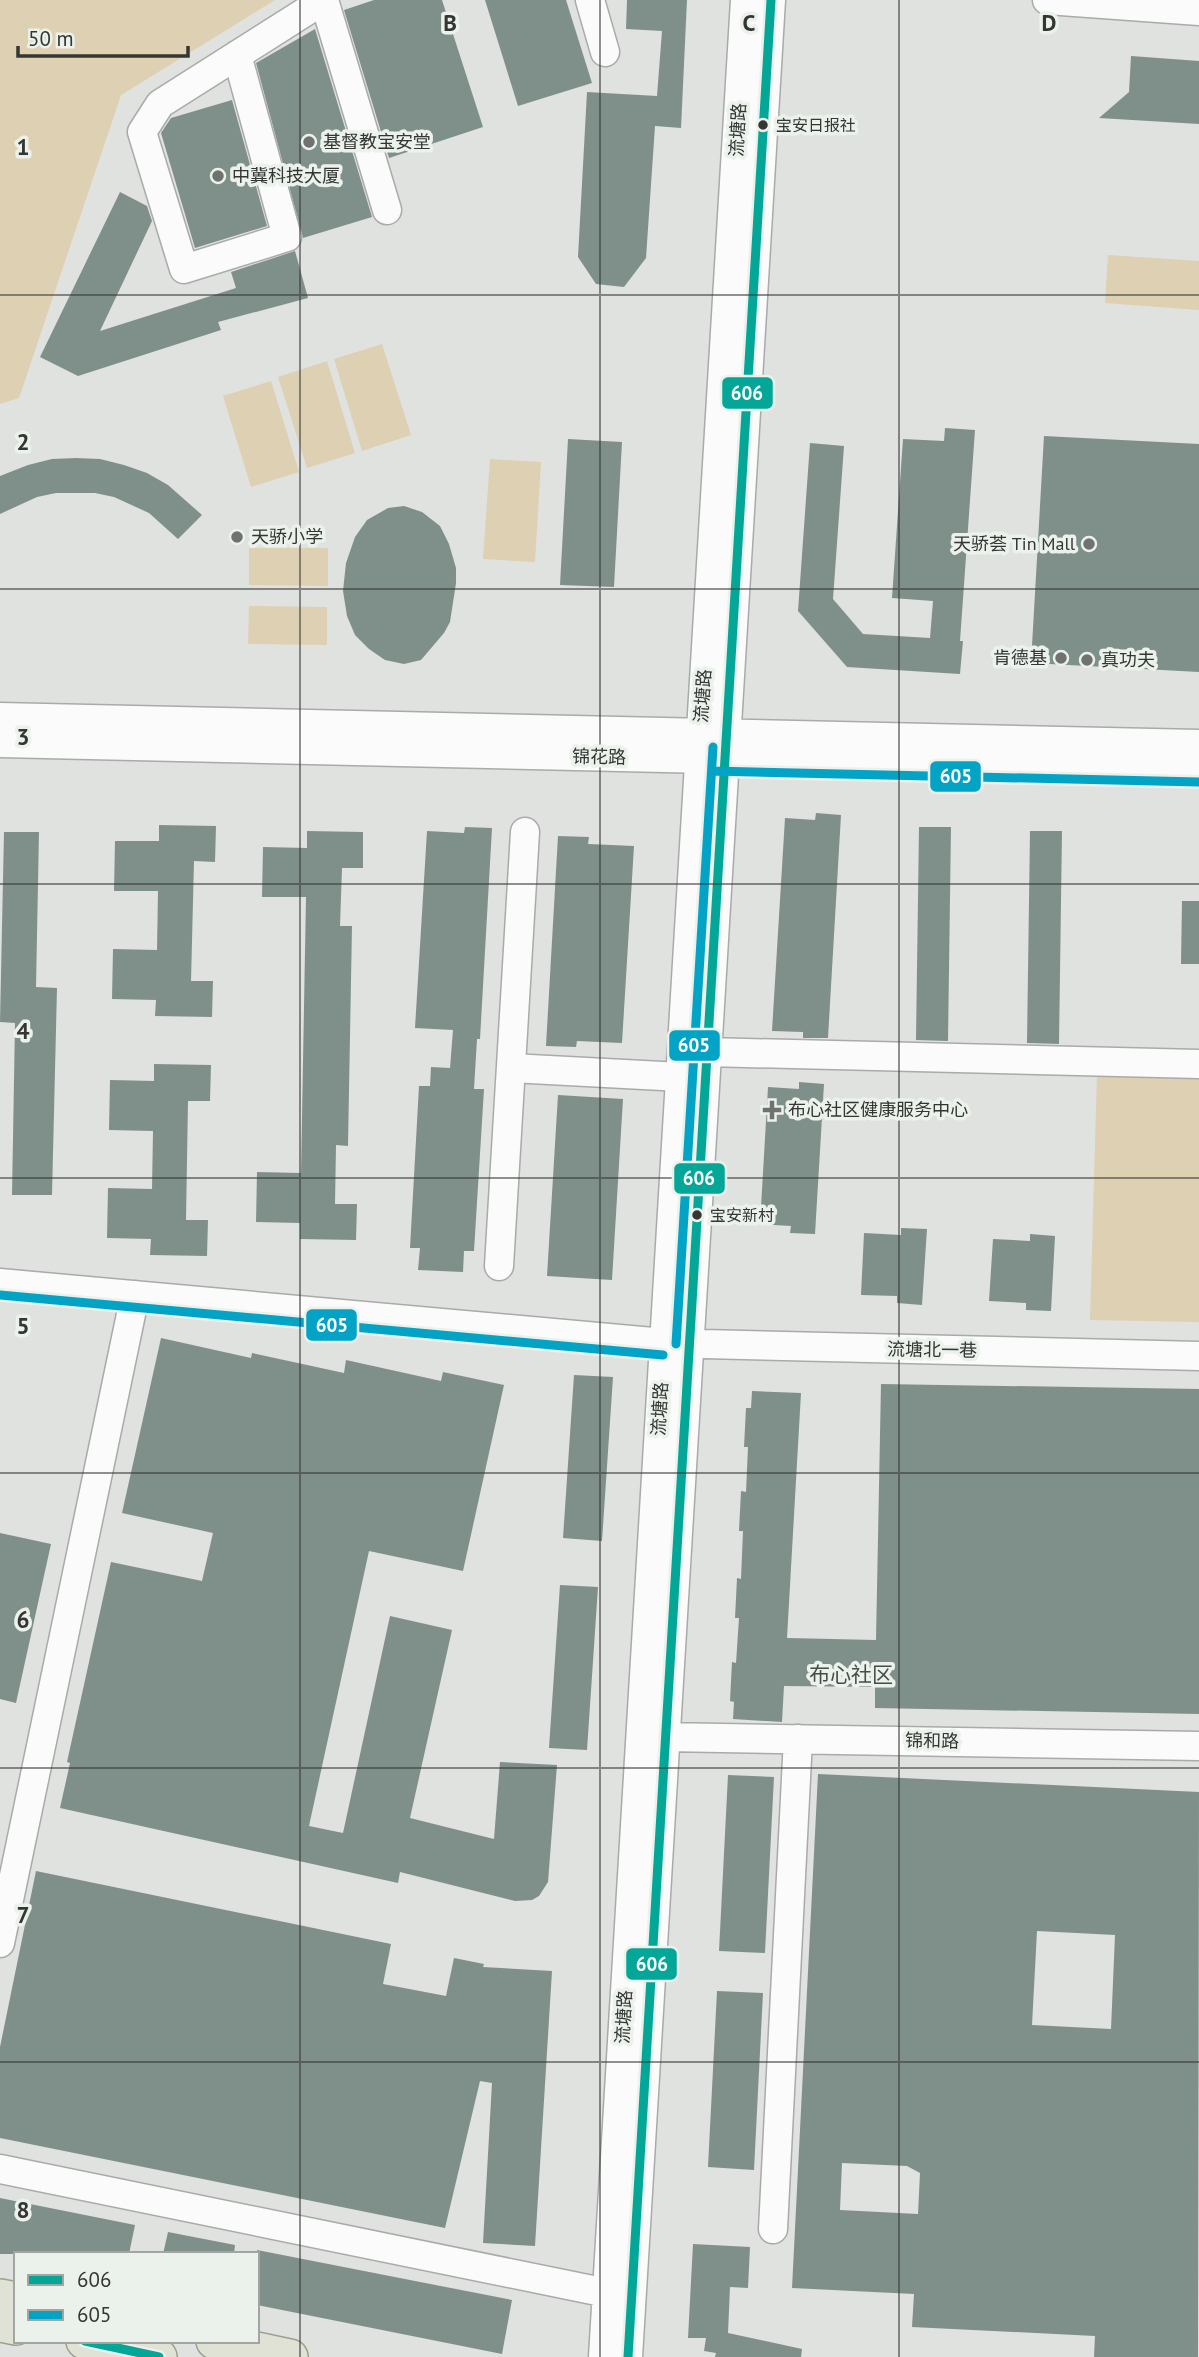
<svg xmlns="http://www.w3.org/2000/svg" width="1199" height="2357" font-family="'PT Sans','Noto Sans SC',sans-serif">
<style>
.green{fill:#ded0b2}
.building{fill:#7f908b;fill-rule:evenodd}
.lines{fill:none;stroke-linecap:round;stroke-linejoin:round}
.minor-casing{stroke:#a9aaa9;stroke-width:31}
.major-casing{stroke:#9da08b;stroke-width:38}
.minor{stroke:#fafbfa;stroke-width:28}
.major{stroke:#e1e2d6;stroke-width:35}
.bus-1-casing{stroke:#ebf1eb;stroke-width:14}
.bus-2-casing{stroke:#ebf1eb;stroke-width:14}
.bus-1{stroke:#04a797;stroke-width:9}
.bus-2{stroke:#03a3c6;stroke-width:9}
.grid{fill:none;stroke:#343634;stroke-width:2;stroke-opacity:0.55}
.bus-dot{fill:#343634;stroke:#ebf1eb;stroke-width:2.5}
.poi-dot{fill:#707270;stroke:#ebf1eb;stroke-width:2.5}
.labels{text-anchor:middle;stroke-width:7;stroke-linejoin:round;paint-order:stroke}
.bus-label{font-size:16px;fill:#343634;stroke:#ebf1eb;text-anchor:start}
.street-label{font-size:18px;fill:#343634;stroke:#ebf1eb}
.poi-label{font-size:18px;fill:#343634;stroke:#ebf1eb;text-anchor:start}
.quarter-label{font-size:21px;fill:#474c48;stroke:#ebf1eb}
.grid-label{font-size:23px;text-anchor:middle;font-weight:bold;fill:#343634;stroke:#ebf1eb;stroke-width:7;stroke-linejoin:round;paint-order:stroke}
.line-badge{stroke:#ebf1eb;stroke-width:2.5}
.badge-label{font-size:19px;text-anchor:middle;font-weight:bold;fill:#fff}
</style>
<rect width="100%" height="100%" fill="#dfe2df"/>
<!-- green -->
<path class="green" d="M0 0H275L121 95 19 398 0 404Z
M1108 255 1199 261V310L1105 303Z
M382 344 411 435 362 451 334 359Z
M327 361 355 453 307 468 278 377Z
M271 381 299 472 251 487 223 396Z
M490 459 541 462 535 562 483 559Z
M249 548H328V586L249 585Z
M249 606 327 607V645L248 644Z
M1097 1073 1199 1076V1322L1090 1320Z"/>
<!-- building -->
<path class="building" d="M374 0H442L483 127 389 158 344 10Z
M485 0H566L592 83 518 106Z
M627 0H687L681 128 655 126 646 258 624 287 596 284 578 257 587 92 657 96 662 31 626 29Z
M315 29 372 217 303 238 256 63Z
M1131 56 1199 61V124L1099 118 1129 92Z
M232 100 267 226 195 248 161 133 171 118Z
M120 192 147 206 152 221 100 331 236 288 231 272 295 251 308 298 218 322 221 330 78 376 40 357Z
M945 428 975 430 960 641H963L960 674 847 667 798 611 810 443 844 446 833 599 863 634 930 638 933 601 892 598 903 439 944 441Z
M1044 436 1199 444V672L1031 663Z
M568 439 622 442 614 587 560 585Z
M76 458 100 459 124 465 147 473 168 485 202 515 178 539 149 513 114 497 95 493H56L37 497 0 514V476L28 465 52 459Z
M404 506 422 512 440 526 449 544 456 568V583L450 622 444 633 421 660 404 664 385 660 369 649 355 635 347 616 343 591 346 563 355 537 367 520 388 508Z
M816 813 841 815 828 1038H803V1032L772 1031 785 818 815 820Z
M159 825 216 826 215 862 194 861 191 981H213L212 1017 155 1016 156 1000 112 999 113 949 157 950 158 891H114L115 841H159Z
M465 827 492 828 480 1039H477L474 1089H484L474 1251H464L463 1272 418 1270 420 1248H410L419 1086H430L431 1067 450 1068 453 1030 415 1028 427 831 464 833Z
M919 827H951L948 1041 916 1040Z
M307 831 363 832V868H342L340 926H352L348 1146 336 1145 335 1204H357L356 1240 300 1239V1223L256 1222 257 1172 301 1173 306 897H262L263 847 307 848Z
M1030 831H1062L1059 1044 1027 1043Z
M4 832H39L36 987 57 988 52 1195H12L15 1023 0 1022Z
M558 836 589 837 588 844 634 846 622 1043 577 1041 576 1047 546 1046Z
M1182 901H1199V964H1181Z
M154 1064 211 1065 210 1101H188L186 1220H208L207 1256 150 1255 151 1239 107 1238 108 1188 152 1189 153 1131 109 1130 110 1080 154 1081Z
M799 1082 824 1084 815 1234 790 1233 791 1226 760 1224 768 1087 799 1089Z
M558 1095 623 1099 612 1280 547 1276Z
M901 1228 927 1229 922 1305 897 1303V1296L861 1295 864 1233 901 1235Z
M1030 1234 1055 1236 1051 1311 1026 1310V1303L989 1301 993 1239 1030 1241Z
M161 1338 251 1358 252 1353 344 1373 346 1360 441 1381 443 1372 504 1385 463 1571 369 1551 309 1826 343 1833 390 1616 452 1630 410 1818 494 1839 500 1762 557 1765 548 1882 539 1896 532 1900 515 1901 400 1872 398 1883 60 1808 70 1763 67 1762 111 1562 202 1581 213 1533 122 1513Z
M574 1375 613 1377 602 1541 563 1538Z
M881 1384 1199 1389V1714L875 1708V1687L784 1686 782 1722 733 1719 734 1702 730 1701 732 1662 736 1663 739 1618H735L737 1578 741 1579 743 1531H739L741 1491 746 1492 748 1447H744L746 1408H751L752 1391 801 1393 787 1638 876 1640Z
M0 1533 51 1544 16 1703 0 1699Z
M560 1585 598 1587 587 1750 549 1748Z
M818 1774 1199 1792 1198 2357H1094L1095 2336 912 2327 914 2294 792 2288ZM1037 1931 1115 1935 1111 2029 1032 2025ZM842 2163 907 2166 920 2173 918 2214 840 2210Z
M728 1775 774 1777 765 1953 719 1951Z
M36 1871 391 1944 383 1984 446 1996 454 1958 484 1964 483 1967 552 1971 535 2246 483 2243 492 2083 480 2081 445 2228 0 2138V2047Z
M717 1991 763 1993 754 2170 708 2167Z
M0 2198 135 2225 129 2254H0Z
M168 2232 235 2245 234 2254H163Z
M693 2244 750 2247 748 2288 730 2287 728 2333 802 2349 801 2357H715L716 2353 704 2351 706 2338H688Z
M257 2250 512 2300 502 2354 257 2305Z"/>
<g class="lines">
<defs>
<path id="minor" d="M324 0 387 210
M590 0 605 52
M1047 0 1199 11
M237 55 287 237 184 269 142 132 160 104 324 0
M0 717 1199 744
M0 743 1199 770
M707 1052 1199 1064
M511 1068 681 1077
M499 1266 525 832
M0 1283 664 1343 1199 1356
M665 1737 1199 1746
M0 1943 135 1295
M0 2169 607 2293
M773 2229 798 1739
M603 2357 745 0
M628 2357 771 0"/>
<path id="major" d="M0 2297 16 2300
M0 2324 16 2327
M84 2341 159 2357
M214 2341 290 2357"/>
</defs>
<!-- minor casing -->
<use href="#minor" class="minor-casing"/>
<!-- major casing -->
<use href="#major" class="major-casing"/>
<!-- minor -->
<use href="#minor" class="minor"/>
<!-- major -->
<use href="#major" class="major"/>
<defs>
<path id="bus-1" d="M85 2341 159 2357
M628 2357 771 0"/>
<path id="bus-2" d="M712 771 1199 782
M0 1295 663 1355
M676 1344 713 747"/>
</defs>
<!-- bus-1 casing -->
<use href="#bus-1" class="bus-1-casing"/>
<!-- bus-2 casing -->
<use href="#bus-2" class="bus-2-casing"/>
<!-- bus-1 -->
<use href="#bus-1" class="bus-1"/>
<!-- bus-2 -->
<use href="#bus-2" class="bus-2"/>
</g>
<!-- grid -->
<path class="grid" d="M300 0V2357M600 0V2357M899 0V2357M0 295H1199M0 589H1199M0 884H1199M0 1178H1199M0 1473H1199M0 1768H1199M0 2062H1199"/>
<!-- markers -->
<g class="bus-dot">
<circle cx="763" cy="125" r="6"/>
<circle cx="697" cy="1215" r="6"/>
</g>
<g class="poi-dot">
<circle cx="309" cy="142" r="7"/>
<circle cx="218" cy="176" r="7"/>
<circle cx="237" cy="537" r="7"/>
<circle cx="1089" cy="544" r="7"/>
<circle cx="1061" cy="658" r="7"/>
<circle cx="1087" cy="660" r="7"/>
<path d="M768.5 1099.5h7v7h7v7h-7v7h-7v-7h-7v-7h7z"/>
</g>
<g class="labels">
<!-- bus labels -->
<g class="bus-label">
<text x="776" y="131">宝安日报社</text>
<text x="710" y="1221">宝安新村</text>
</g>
<!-- street labels -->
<g class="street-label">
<text transform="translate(738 130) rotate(-87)" y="6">流塘路</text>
<text transform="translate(703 696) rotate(-86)" y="6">流塘路</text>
<text transform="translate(599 757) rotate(1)" y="6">锦花路</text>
<text transform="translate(932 1350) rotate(1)" y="6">流塘北一巷</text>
<text transform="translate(660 1409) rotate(-87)" y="6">流塘路</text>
<text transform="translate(932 1741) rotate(1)" y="6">锦和路</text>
<text transform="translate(624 2017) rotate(-87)" y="6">流塘路</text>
</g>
<!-- poi labels -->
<g class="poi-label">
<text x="323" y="148">基督教宝安堂</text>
<text x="232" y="182">中冀科技大厦</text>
<text x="251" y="543">天骄小学</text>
<text x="1075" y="550" text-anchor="end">天骄荟 Tin Mall</text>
<text x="1047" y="664" text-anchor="end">肯德基</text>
<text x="1101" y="666">真功夫</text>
<text x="788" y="1116">布心社区健康服务中心</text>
</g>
<!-- quarter labels -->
<g class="quarter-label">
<text x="851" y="1682">布心社区</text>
</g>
</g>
<g class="grid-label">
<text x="450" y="31">B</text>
<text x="749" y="31">C</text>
<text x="1049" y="31">D</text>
<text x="23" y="155">1</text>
<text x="23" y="450">2</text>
<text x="23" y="745">3</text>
<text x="23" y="1039">4</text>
<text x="23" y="1334">5</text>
<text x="23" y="1628">6</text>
<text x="23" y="1923">7</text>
<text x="23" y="2218">8</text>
</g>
<g class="line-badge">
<rect x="721" y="376" width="53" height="34" rx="7" fill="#04a797"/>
<rect x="929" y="760" width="53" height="33" rx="7" fill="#03a3c6"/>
<rect x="668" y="1029" width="53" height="33" rx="7" fill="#03a3c6"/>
<rect x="673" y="1162" width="53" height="33" rx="7" fill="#04a797"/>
<rect x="305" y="1308" width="53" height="34" rx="7" fill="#03a3c6"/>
<rect x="625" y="1947" width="53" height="34" rx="7" fill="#04a797"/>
</g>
<g class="badge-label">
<text x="747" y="400">606</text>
<text x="956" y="783">605</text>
<text x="694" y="1052">605</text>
<text x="699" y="1185">606</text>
<text x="332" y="1332">605</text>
<text x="652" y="1971">606</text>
</g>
<!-- legend -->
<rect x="14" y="2252" width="245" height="91" fill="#ebf1eb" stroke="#a2a6a2" stroke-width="2"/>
<rect x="28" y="2275" width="35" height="10" fill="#04a797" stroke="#a2a6a2" stroke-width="2"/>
<text x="77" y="2287" font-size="21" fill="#343634">606</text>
<rect x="28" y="2310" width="35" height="10" fill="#03a3c6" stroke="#a2a6a2" stroke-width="2"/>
<text x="77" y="2322" font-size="21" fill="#343634">605</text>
<!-- scale -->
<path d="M18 46v10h170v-10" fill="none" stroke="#343634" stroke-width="3.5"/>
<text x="28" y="46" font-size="21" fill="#343634" stroke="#ebf1eb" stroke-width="5" paint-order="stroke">50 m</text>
</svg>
